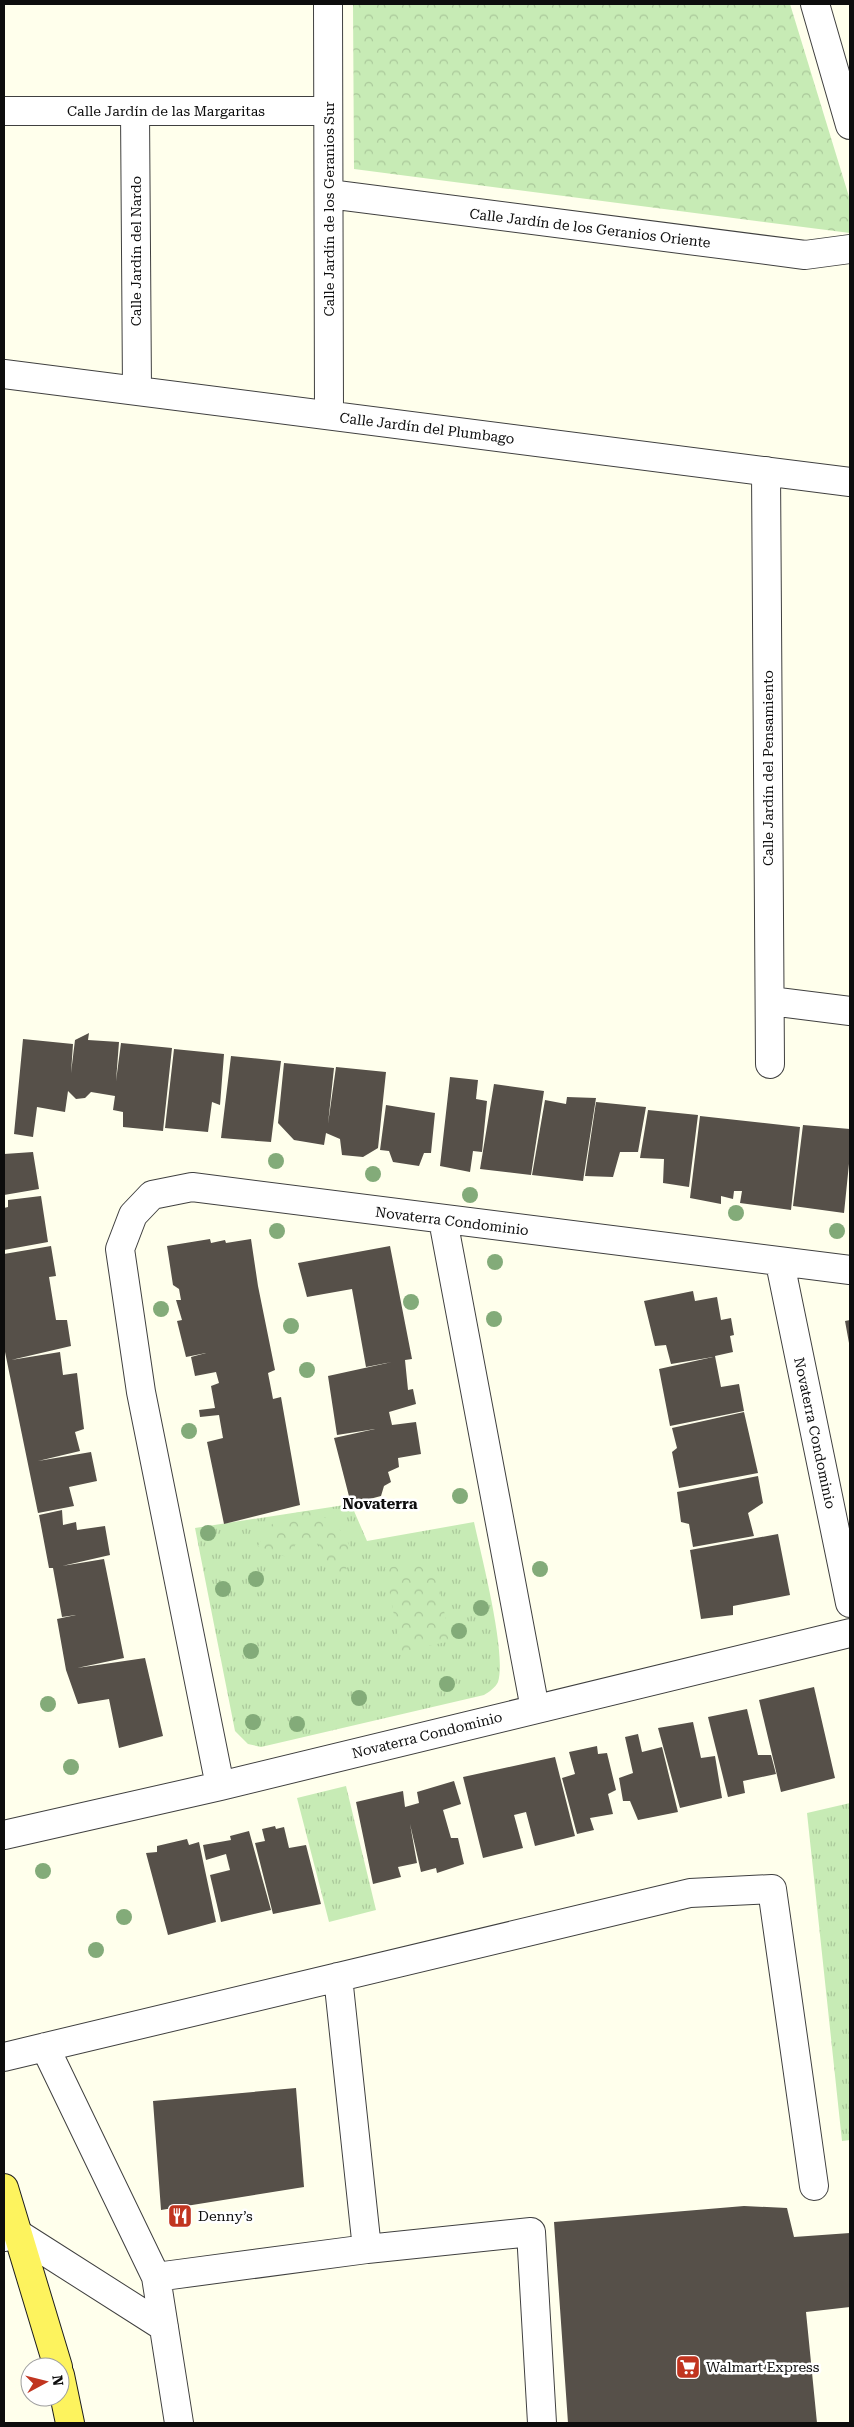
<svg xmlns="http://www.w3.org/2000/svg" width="854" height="2427" font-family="'Roboto Serif',serif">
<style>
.grass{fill:url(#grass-tufts)}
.park{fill:url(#park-crowns)}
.building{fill:#565049}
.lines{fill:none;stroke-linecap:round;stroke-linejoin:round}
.minor-casing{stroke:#404040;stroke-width:30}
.major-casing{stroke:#1e1e1e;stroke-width:30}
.minor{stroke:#fff;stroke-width:28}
.major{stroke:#fdf35e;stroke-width:28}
.tree{fill:#83ab79}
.labels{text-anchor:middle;stroke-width:5;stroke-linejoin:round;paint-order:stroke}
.street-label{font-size:14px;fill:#0d0d0d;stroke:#fff}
.poi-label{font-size:14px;fill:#0d0d0d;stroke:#fff;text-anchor:start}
.neighbourhood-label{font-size:15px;font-weight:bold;fill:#0d0d0d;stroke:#fff}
</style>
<defs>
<pattern id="grass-tufts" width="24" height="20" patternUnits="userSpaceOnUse" patternTransform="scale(1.25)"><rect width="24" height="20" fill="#c7ebb5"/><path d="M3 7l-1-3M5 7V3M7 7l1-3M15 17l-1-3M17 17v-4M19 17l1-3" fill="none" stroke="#aac89a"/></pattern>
<pattern id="park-crowns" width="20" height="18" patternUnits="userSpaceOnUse" patternTransform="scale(1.25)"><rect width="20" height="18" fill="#c7ebb5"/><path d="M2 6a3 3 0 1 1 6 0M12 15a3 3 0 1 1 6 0" fill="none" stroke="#aac89a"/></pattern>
</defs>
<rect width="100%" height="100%" fill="#ffffec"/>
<!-- grass -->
<path class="grass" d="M351 1504 367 1541 474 1522C481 1555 507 1654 498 1682 496 1687 489 1692 484 1695L261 1747 248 1744 235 1731 195 1528Z
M346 1786 376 1910 329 1922 297 1798Z
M850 1803V2140L842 2141 807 1813Z"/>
<!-- park -->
<path class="park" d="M353 4H790L850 200V233L354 169Z
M311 1511C336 1522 341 1527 352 1551L344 1576 319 1564 320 1546 311 1538C297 1541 293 1545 286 1557L258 1546C272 1518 280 1514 311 1511Z
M434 1560 450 1641 401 1652 385 1568Z"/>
<!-- building -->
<path class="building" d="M89 1033 88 1040 119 1042 116 1081 121 1043 172 1048 163 1131 123 1127V1112L113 1110 115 1096 91 1092 85 1098 76 1099 68 1091 65 1112 37 1107 33 1137 14 1134 23 1039 73 1044 71 1073 75 1040Z
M174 1049 224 1054 220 1105 212 1102 208 1132 165 1128Z
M231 1056 281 1061 271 1142 221 1138Z
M284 1063 334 1068 328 1124 336 1067 386 1072 378 1148 363 1157 342 1155 340 1139 326 1133 324 1145 294 1140 278 1123Z
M450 1077 478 1080 476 1099 487 1101 482 1152 473 1151 470 1172 440 1166Z
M494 1084 544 1091 531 1175 480 1169Z
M567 1097 596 1098 583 1181 532 1175 545 1100 566 1104Z
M596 1102 646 1107 638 1152H620L613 1177 585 1176Z
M386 1105 435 1113 431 1153H424L419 1166 393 1162 389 1151 380 1150Z
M648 1110 698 1115 689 1187 663 1183 664 1159 640 1158Z
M700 1116 800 1127 791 1210 740 1203 742 1191H734L733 1199 721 1196V1204L690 1198Z
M803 1125 850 1129V1154L844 1213 793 1206Z
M33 1152 39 1189 4 1195V1154Z
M41 1196 48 1242 4 1250V1208L8 1207V1200Z
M210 1239 211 1243 225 1240 226 1243 251 1239 258 1286 275 1370 268 1373 273 1399 281 1397 300 1505 224 1524 207 1442 223 1438 219 1415 200 1417 199 1410 215 1408 211 1386 219 1383 216 1372 195 1376 191 1357 206 1353 186 1357 177 1321 182 1320 176 1300H181L179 1289 173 1285 167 1246Z
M51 1246 56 1276 49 1277 56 1320H67L71 1346 11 1360 60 1352 63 1375 77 1373 84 1429 75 1432 80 1451 38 1461 91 1452 97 1481 69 1487 74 1506 38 1513 4 1347V1254Z
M390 1246 412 1359 405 1360 408 1390 413 1389 416 1404 389 1412 392 1425 416 1422 421 1454 398 1458 399 1467 388 1472 391 1482 384 1486 381 1496 351 1504 334 1438 375 1429 337 1435 328 1376 392 1362 366 1367 352 1289 307 1297 298 1263Z
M693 1291 695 1301 717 1297 721 1320 731 1318 734 1335 730 1336 733 1352 715 1356 721 1387 739 1384 744 1411 670 1426 659 1369 713 1357 671 1364 666 1345 655 1346 644 1301Z
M850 1320V1343H849L845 1321Z
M744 1412 758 1473 679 1488 672 1452 677 1448 672 1428Z
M758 1476 763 1503 748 1513 754 1536 693 1547 689 1524 681 1522 677 1492Z
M62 1510 63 1525 76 1522 77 1530 105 1526 110 1555 62 1566 104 1559 124 1658 77 1668 145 1658 163 1736 119 1748 109 1699 78 1704 66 1670 57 1619 76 1615 62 1617 53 1568H49L39 1515Z
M778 1534 790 1595 733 1606V1615L701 1619 690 1550Z
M814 1687 835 1778 781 1792 759 1700Z
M747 1709 758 1755H771L776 1774 743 1781 745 1793 728 1797 708 1717Z
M693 1722 701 1758 715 1756 722 1798 680 1808 658 1728Z
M638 1734 642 1752 662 1747 678 1812 638 1820 630 1801H623L619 1778 633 1773 625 1737Z
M597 1746 598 1754 607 1753 616 1790 608 1794 613 1814 590 1818 594 1830 577 1834 562 1778 575 1774 569 1752Z
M555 1757 575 1836 535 1846 526 1812 514 1815 523 1848 483 1858 463 1777Z
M454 1781 461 1804 443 1810 451 1838H458L464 1864 437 1873 436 1868 421 1872 410 1824 417 1863 398 1867 401 1877 373 1884 356 1802 403 1791 405 1807 419 1803 417 1792Z
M275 1826 276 1829 284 1827 289 1848 306 1845 321 1904 273 1914 255 1843 265 1841 262 1829Z
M249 1831 271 1910 221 1922 210 1875 230 1870 226 1854 206 1860 203 1845 231 1840 230 1836Z
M187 1839 189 1845 199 1842 216 1922 168 1935 146 1853 157 1852V1846Z
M296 2088 304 2187 161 2210 153 2101Z
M744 2206 787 2208 794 2237 850 2233V2307L806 2312 817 2423H568L554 2222Z"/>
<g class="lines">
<defs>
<path id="minor" d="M328 4 329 415
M815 4 850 125
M4 111H328
M135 111 137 390
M329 194 805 255 850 249
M4 374 850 482
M766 471 770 1064
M770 1001 850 1011
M443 1220 535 1709
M780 1263 850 1603
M220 1786 141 1392 120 1249 133 1215 152 1195 192 1187 850 1270
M4 1835 220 1786 850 1633
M338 1977 367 2249
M45 2047 156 2277 179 2423
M4 2057 690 1893 772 1889 814 2186
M4 2237 18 2234 164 2327
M156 2277 367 2249 531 2232 542 2423"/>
<path id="major" d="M4 2188 58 2367
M60 2375 70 2423"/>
</defs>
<!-- minor casing -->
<use href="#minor" class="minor-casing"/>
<!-- major casing -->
<use href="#major" class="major-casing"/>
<!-- minor -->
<use href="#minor" class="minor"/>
<!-- major -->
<use href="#major" class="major"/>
</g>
<!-- trees -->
<g class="tree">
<circle cx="276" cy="1161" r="8"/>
<circle cx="373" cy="1174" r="8"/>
<circle cx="470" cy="1195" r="8"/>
<circle cx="736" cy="1213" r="8"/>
<circle cx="277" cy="1231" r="8"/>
<circle cx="837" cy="1231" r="8"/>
<circle cx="495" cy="1262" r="8"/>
<circle cx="411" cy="1302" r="8"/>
<circle cx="161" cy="1309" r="8"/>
<circle cx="494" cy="1319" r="8"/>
<circle cx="291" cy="1326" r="8"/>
<circle cx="307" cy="1370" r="8"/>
<circle cx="189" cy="1431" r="8"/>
<circle cx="460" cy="1496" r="8"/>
<circle cx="208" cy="1533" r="8"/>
<circle cx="540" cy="1569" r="8"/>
<circle cx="256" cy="1579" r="8"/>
<circle cx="223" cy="1589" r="8"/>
<circle cx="481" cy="1608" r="8"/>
<circle cx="459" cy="1631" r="8"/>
<circle cx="251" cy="1651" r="8"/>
<circle cx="447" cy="1684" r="8"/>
<circle cx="359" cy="1698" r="8"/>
<circle cx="48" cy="1704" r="8"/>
<circle cx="253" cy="1722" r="8"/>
<circle cx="297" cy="1724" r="8"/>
<circle cx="71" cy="1767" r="8"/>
<circle cx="43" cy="1871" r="8"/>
<circle cx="124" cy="1917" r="8"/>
<circle cx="96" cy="1950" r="8"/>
</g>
<!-- icons -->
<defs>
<symbol id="restaurant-square" viewBox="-11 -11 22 22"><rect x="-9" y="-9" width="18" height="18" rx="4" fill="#c13520" stroke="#fff"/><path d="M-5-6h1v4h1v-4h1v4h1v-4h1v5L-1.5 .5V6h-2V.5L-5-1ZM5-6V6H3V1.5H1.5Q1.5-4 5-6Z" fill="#fff"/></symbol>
<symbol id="supermarket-square" viewBox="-11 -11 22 22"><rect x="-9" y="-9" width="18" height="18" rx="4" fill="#c13520" stroke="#fff"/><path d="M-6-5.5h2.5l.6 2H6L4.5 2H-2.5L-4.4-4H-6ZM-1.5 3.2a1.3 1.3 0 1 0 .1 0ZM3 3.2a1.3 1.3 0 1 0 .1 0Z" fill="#fff"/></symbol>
</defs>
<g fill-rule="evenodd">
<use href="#restaurant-square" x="166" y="2202" width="28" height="28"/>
<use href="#supermarket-square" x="674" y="2353" width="28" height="28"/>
</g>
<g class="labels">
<!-- street labels -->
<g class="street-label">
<text x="166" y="116">Calle Jardín de las Margaritas</text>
<text transform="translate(329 209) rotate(-90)" y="5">Calle Jardín de los Geranios Sur</text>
<text transform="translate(590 228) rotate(7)" y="5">Calle Jardín de los Geranios Oriente</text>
<text transform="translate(136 251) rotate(-90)" y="5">Calle Jardín del Nardo</text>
<text transform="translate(427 428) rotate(7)" y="5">Calle Jardín del Plumbago</text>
<text transform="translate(768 768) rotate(-90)" y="5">Calle Jardín del Pensamiento</text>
<text transform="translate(452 1221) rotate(7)" y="5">Novaterra Condominio</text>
<text transform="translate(815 1433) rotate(78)" y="5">Novaterra Condominio</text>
<text transform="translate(427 1735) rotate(-14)" y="5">Novaterra Condominio</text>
</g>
<!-- poi labels -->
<g class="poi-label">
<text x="198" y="2221">Denny’s</text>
<text x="706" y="2372">Walmart Express</text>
</g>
<!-- neighbourhood labels -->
<g class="neighbourhood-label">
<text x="380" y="1509">Novaterra</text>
</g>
</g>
<!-- border -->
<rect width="854" height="2427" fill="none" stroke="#0d0d0d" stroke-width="10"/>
<!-- north arrow -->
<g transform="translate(45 2382) rotate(83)"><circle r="24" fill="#ffffff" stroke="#9e9e9e"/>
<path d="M0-4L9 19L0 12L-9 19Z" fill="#c13520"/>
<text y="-8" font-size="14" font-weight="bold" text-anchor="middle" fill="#0d0d0d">N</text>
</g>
</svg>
